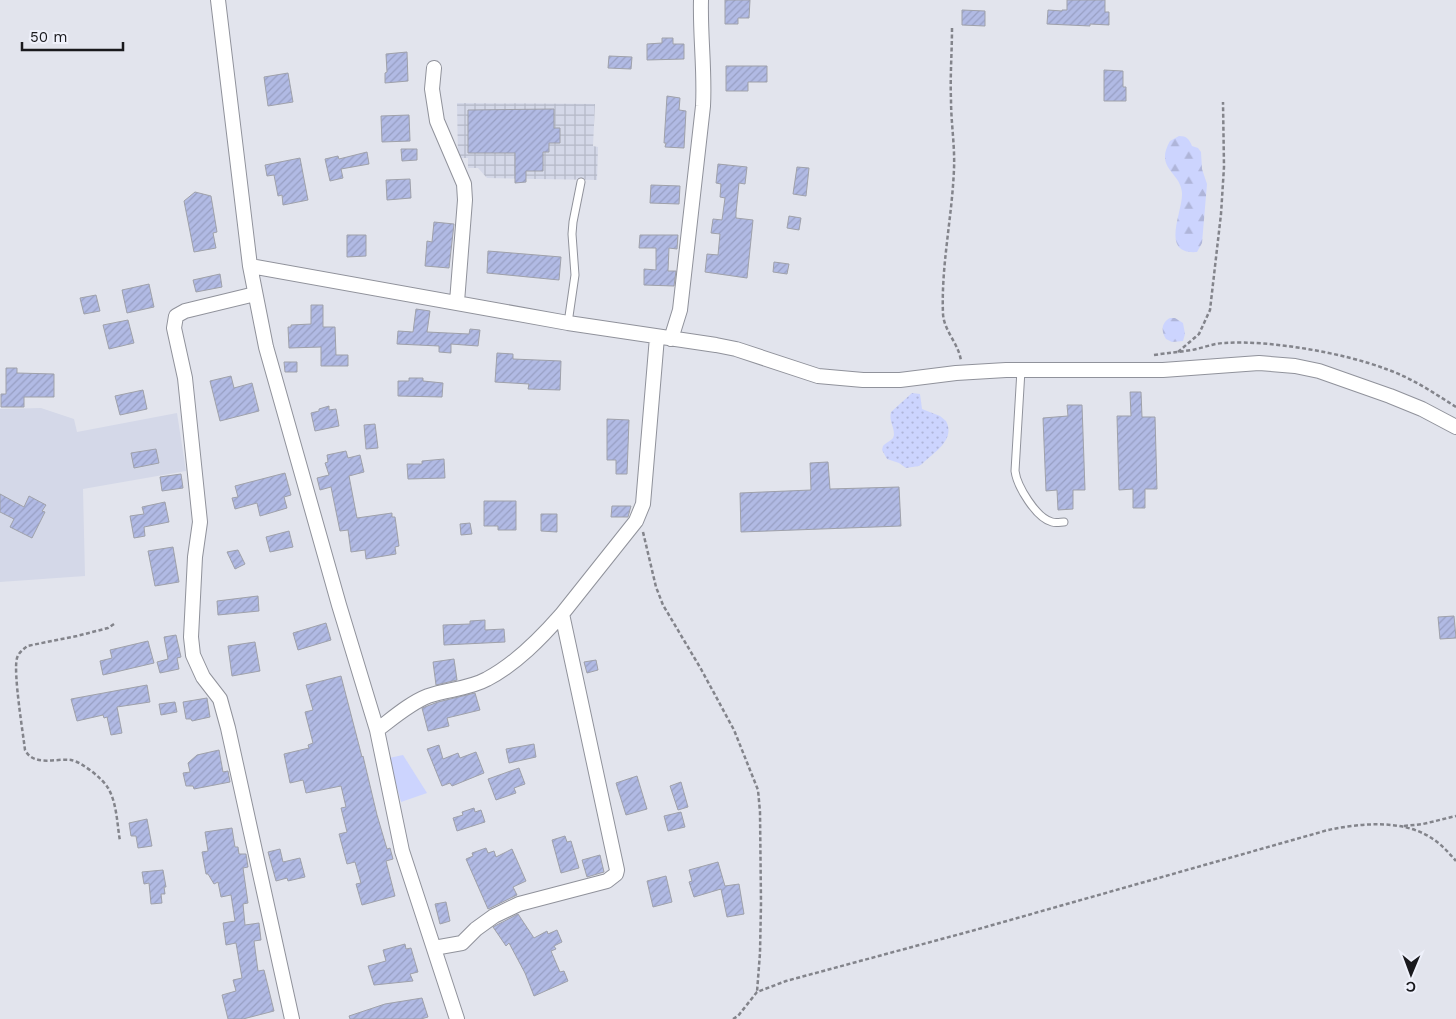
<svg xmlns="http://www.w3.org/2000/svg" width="1456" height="1019" font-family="'Work Sans',sans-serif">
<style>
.built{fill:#d4d8e8}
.industrial{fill:url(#industrial-grid)}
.grass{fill:url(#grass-dots)}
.forest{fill:url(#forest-firs)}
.green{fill:#ccd4fe}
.building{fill:url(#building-hatch);stroke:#9fa1aa}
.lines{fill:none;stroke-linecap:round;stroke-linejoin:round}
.service-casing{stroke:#90929b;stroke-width:9}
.minor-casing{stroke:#90929b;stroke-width:16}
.path{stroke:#83848b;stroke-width:2.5;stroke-dasharray:4 2.5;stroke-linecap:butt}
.service{stroke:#fff;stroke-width:7}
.minor{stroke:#fff;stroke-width:14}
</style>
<defs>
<pattern id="industrial-grid" width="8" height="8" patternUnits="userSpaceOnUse" patternTransform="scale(1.25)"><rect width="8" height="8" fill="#d4d8e8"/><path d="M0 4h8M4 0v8" fill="none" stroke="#b5b9c7"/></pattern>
<pattern id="grass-dots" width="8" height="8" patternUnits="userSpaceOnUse" patternTransform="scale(1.25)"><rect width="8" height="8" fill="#ccd4fe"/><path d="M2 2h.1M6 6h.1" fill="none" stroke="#afb5d9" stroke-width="1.8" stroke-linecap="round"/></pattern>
<pattern id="forest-firs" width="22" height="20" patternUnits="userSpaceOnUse" patternTransform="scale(1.25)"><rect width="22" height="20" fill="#ccd4fe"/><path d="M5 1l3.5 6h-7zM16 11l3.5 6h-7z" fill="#afb5d9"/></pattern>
<pattern id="building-hatch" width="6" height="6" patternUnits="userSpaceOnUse" patternTransform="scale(1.25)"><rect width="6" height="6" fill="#b1bae4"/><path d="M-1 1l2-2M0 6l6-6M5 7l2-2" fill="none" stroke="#989fc3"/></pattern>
</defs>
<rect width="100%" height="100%" fill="#e2e4ed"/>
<!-- built -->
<path class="built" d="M41 408 74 419 77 432 177 413 186 471 83 489 85 576 0 582V409Z"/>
<!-- industrial -->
<path class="industrial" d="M457 103 595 104 593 146 598 147 597 180 487 178 478 168H468V158H458Z"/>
<!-- grass -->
<path class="grass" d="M912 393 920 394 922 409 940 416 946 421C956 440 934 452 922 464L919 466 906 468 899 463 887 459 882 450 883 446C885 443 891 441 893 438 897 431 888 421 891 412Z"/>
<!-- forest -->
<path class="forest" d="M1179 136C1187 136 1189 139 1192 146L1198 148 1201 152 1202 169 1207 184 1202 243 1197 252C1159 255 1183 212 1182 193 1181 172 1154 169 1170 141Z
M1170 318H1175L1183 323 1185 334 1183 341 1172 342 1166 339C1161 331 1161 323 1170 318Z"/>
<!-- green -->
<path class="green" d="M403 755 427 793 401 802 389 758Z"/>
<!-- building -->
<path class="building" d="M725 0H750L749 18H738V24H725Z
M1067 0H1105V12H1109V25L1090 24V26L1047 24 1048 10 1062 11V10H1067Z
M962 10 985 11V26L962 25Z
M662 38H673V44H684V59L647 60V44L662 43Z
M407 52 408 81 385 83V73L387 72 386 54Z
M609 56 632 57 631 69 608 68Z
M726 66H767V82H748V91H726Z
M1104 70 1123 71V87H1126V101H1104Z
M288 73 293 102 268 106 264 77Z
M667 96 680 98 679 110 686 111 684 148 665 147 666 143H664Z
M554 109V128H560V143H549V152H543V171H526V182L515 183V153H468V110Z
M409 115 410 141 382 142 381 116Z
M401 149H417V160L402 161Z
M367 152 369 164 341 169 343 178 330 181 325 159 338 156 339 159Z
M300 158 308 200 283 205 282 195 278 196 274 175 267 176 265 165Z
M718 164 747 167 745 184 739 183 736 213V218L753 220 747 278 705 272 707 254 718 255 720 234 711 233 713 219 722 220 725 198 720 197 721 184 716 183Z
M797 167 809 168 806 196 793 194Z
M410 179 411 198 387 200 386 180Z
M651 185 680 186 679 204 650 203Z
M195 192 211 196 217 232 213 233 216 248 194 252 184 201Z
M789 216 801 218 799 230 787 228Z
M434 222 454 224 449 268 425 266 427 241 432 242Z
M347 235H366V256L347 257Z
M640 235H678L677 249 669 248 668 271H676L674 286 644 285V269L656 270V248H639Z
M488 251 561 257 559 280 487 273Z
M774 262 789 264 787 274 773 272Z
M220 274 222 287 196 292 193 280Z
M149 284 154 307 127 313 122 290Z
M96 295 100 311 84 314 80 298Z
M311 305H323V327H335L336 355H348V366H321V347L289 348 288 327H291V325L311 324Z
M416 309 430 311 427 332 469 334 470 329 480 330 478 346 451 344V353L439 352V346L397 344 398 331 413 332Z
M128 320 134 343 109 349 103 325Z
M497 353 513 354V359L561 361 560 390 528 389 529 384 495 382Z
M284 362H297V372H285Z
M6 368H17V373L54 374V397H24V407H1V394H6Z
M231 376 234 388 252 383 259 411 220 421 210 381Z
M409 378H423V381L443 383 442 397 398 396V381H409Z
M143 390 147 409 120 415 115 396Z
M1130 392H1141L1142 417H1155L1157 489H1145V508H1133V489L1119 490 1117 416H1131Z
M1067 405H1082L1085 490H1073V509L1058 510 1057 490 1046 491 1043 418 1068 416Z
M329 406V410L336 409 339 426 315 431 311 413 319 411V409Z
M607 419 629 420 627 474H616V460H607Z
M375 424 378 448 366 449 364 425Z
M156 449 159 463 134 468 131 453Z
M346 451 348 458 360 455 364 472 349 476 357 518 392 513V517H395L399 546 395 547 396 554 366 559 365 550 351 552 348 530 340 531 331 487 320 490 317 478 329 475 325 463 328 462 327 455Z
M444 459 445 478 408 479 407 464H422V461Z
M828 462 830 489 899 487 901 526 741 532 740 493 811 490 810 463Z
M285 473 291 495 284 497 287 508 260 516 257 503 235 509 232 498 238 497 235 486Z
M181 474 183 488 162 491 160 477Z
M0 494 24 507 29 496 46 505 42 511 45 512 32 538 10 527 14 519 0 512Z
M484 501H516V530H498V526H484Z
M165 502 169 522 144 527 145 536 134 538 130 516 144 514 142 507Z
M612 506H631L628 517H611Z
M541 514H557V532L541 531Z
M470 523 472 534 461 535 460 524Z
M289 531 293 547 270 552 266 537Z
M173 547 179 582 155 586 148 551Z
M238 550 245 564 235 569 227 552Z
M258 596 259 611 218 615 217 601Z
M1454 616 1456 638 1440 639 1438 617Z
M485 620V630L504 629 505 642 444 645 443 625 470 624V621Z
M326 623 331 640 298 650 293 633Z
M176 635 181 657 177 658 179 669 160 673 157 662 168 659 164 637Z
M148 641 154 663 103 675 100 661 112 658 110 650Z
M255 642 260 671 232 676 228 646Z
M454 659 457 680 436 685 433 662Z
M596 660 598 670 587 673 584 662Z
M341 676 362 757 363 756 377 815 387 849 390 848 393 859 386 861 395 896 362 905 356 884 361 883 355 862 347 864 339 834 347 832 341 808 346 807 341 786 306 793 303 780 290 783 284 754 309 748 308 745 313 743 305 712 313 710 306 685Z
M147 685 150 702 117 707 122 733 111 735 107 717 104 718 103 715 77 721 71 699Z
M475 693 480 710 447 718 449 726 428 731 422 708 438 702Z
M207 698 210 717 192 721 191 719H186L183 702Z
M175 702 177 712 161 715 159 704Z
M534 744 536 757 509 763 506 749Z
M439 745 443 759 458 753 460 758 476 752 484 773 452 786 450 783 442 786 427 749Z
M219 750 223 772 228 771 230 782 194 789 193 786H186L183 773 190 772 188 763 197 755Z
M519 768 525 784 514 788 516 793 496 800 488 779Z
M637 776 647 809 626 815 616 783Z
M681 782 688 807 678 810 670 786Z
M474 808 475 812 481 810 485 822 457 831 453 818 463 815 462 812Z
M681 812 685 827 668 831 664 816Z
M147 819 152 846 138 848 136 836H131L129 823Z
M232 828 235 847H238L239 854H246L248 867 243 868 248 903 243 904 245 925 259 923 261 940 254 941 258 971 264 970 274 1011 243 1019H228L222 995 236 991 233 980 242 978 236 943 226 945 223 923 235 921 231 895 221 897 218 882 214 884 208 874H206L202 852 208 851 205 832Z
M565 836 567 842 571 841 579 868 561 873 552 840Z
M486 848 488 853 494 851 496 857 512 849 526 881 513 887 517 895 488 909 466 859 473 856 472 853Z
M280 849 283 862 300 858 305 877 288 881 287 878 276 881 268 852Z
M600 855 604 872 587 877 582 860Z
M718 862 725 886 739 884 744 914 727 917 721 889 694 897 689 882 692 881 689 870Z
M163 870 166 887H164L165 894H161L162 903 151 904 149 883 144 884 142 872Z
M666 876 672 902 653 907 647 881Z
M446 902 450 921 440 924 435 904Z
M518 914 534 938 547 931 548 934 557 930 562 942 554 946 556 949 551 951 560 972 564 971 568 981 534 996 525 973 509 943 506 946 493 927Z
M405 944 406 949 411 948 418 972 410 974 413 981 374 985 368 966 386 961 383 950Z
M422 998 428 1017 421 1019H350L349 1016 385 1004Z"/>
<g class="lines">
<defs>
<path id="service" d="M568 323 575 275 572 234 573 222 581 182
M1021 370 1015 471C1017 486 1036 518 1052 522 1056 523 1061 522 1064 522"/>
<path id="minor" d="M218 0 250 266 266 347 339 605 377 730 402 851 457 1019
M434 68 432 89 437 121 464 184 465 200 457 302
M250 266 568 323 716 345 736 349 818 376 863 380H900L956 373 1006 370H1163L1259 363 1295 366 1319 371 1390 396 1422 409 1456 427
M255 294 185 311 176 316 174 328 185 378 200 522 195 557 191 637 193 655 203 677 220 699 228 728 292 1019
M671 339 680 310 703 106C705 71 700 36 701 0
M562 614 636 521 643 504 657 337
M377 730C393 718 410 703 428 696 448 689 469 689 487 679 516 664 541 638 562 614L617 870 616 874 607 881 519 904 494 916 476 929 462 943 434 948"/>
</defs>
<!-- service casing -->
<use href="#service" class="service-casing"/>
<!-- minor casing -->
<use href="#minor" class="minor-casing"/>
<!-- path -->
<path class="path" d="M952 28C952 52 950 76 951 100 951 123 955 146 954 169 952 218 941 266 943 314 944 331 959 344 961 361
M1178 352 1199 334 1210 310 1221 214 1224 167 1223 102
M1154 355C1167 353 1179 352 1192 350 1203 348 1214 343 1225 343 1270 340 1344 353 1386 369 1412 378 1434 393 1456 407
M643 532 656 587 663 605 701 669 734 730 758 790 760 812 761 903 760 953 757 992
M114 624 108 628 77 636 27 646C23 650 19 652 17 658 13 672 23 733 25 750 34 767 56 758 71 760 82 762 103 779 108 788 117 803 117 824 120 841
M1404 826 1423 824 1456 816
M733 1019 738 1016 757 992 786 981 975 930 1328 830C1361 823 1404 819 1433 839 1442 845 1449 853 1456 861"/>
<!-- service -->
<use href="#service" class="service"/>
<!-- minor -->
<use href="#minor" class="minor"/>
</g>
<!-- north arrow -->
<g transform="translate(1411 974) rotate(181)" stroke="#eff1fb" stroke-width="4" paint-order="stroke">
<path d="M0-4L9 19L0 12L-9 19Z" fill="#19191d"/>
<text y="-8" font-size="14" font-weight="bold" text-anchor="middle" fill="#19191d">С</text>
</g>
<!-- scale -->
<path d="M22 42v8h101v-8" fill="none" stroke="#19191d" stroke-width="2.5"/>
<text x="30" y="42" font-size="15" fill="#19191d" stroke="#eff1fb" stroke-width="4" paint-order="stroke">50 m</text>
</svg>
